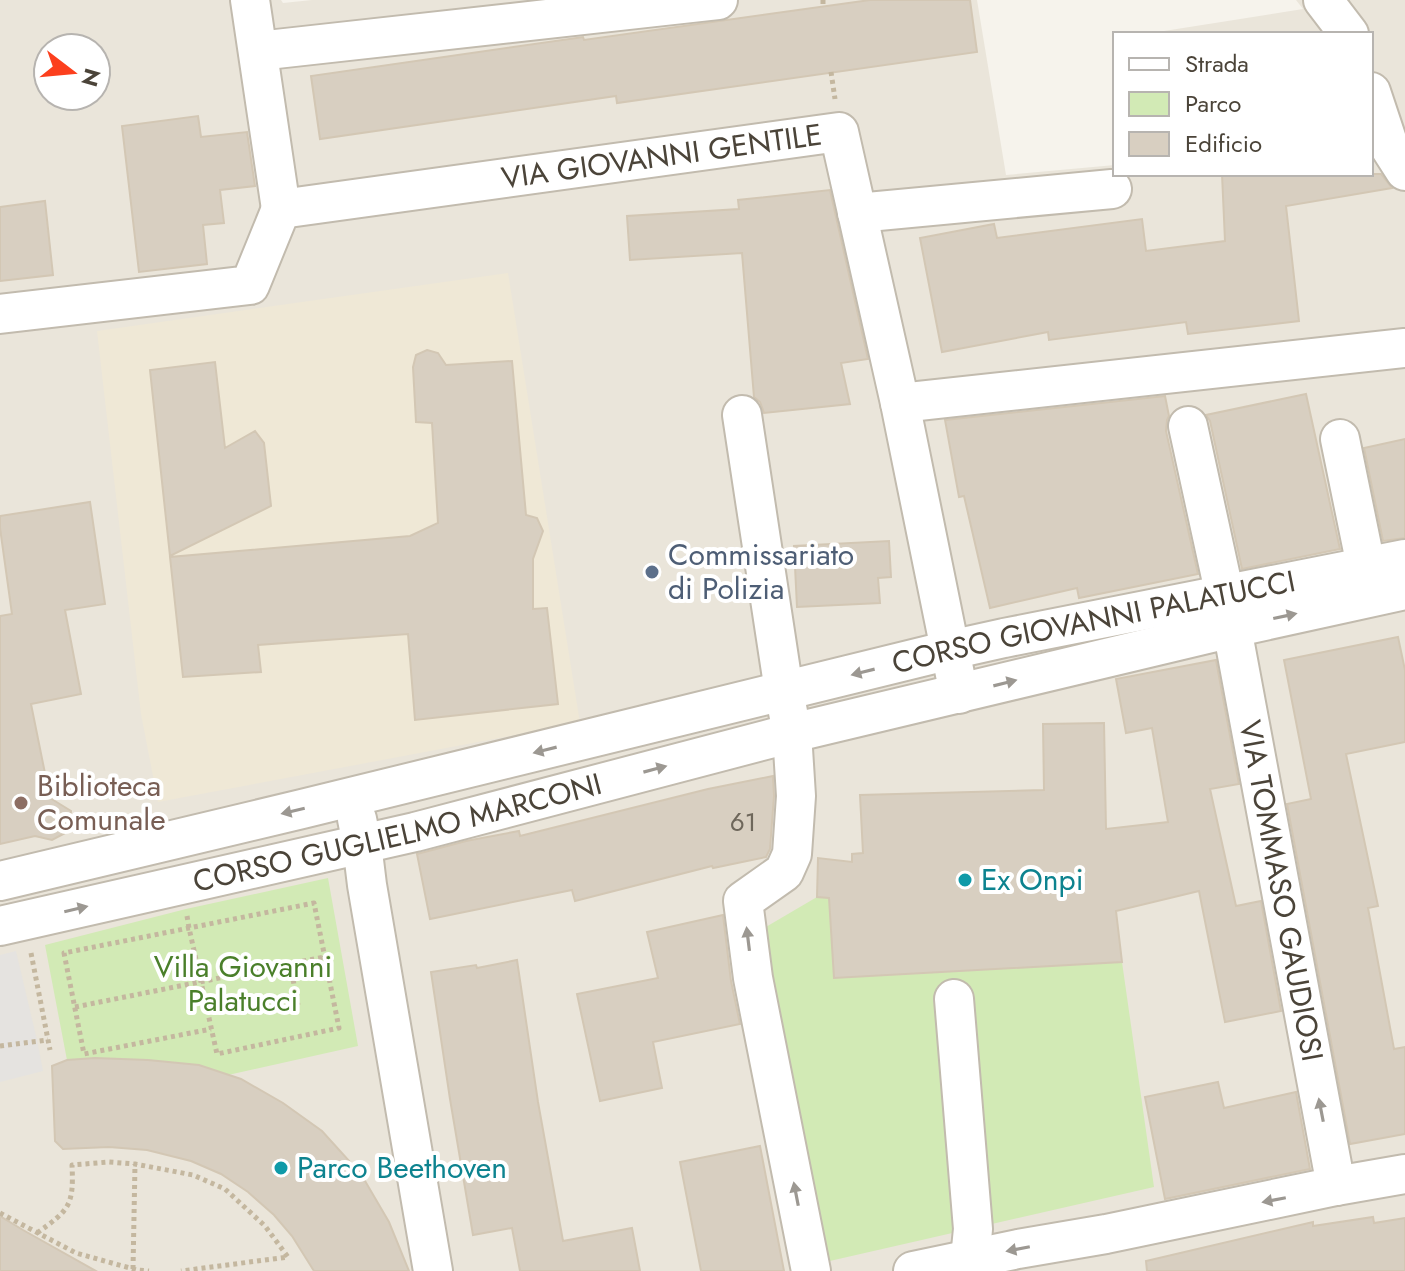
<svg xmlns="http://www.w3.org/2000/svg" width="1405" height="1271" font-family="Jost,sans-serif">
<style>
.residential{fill:#eae5da;fill-rule:evenodd}
.education{fill:#efe8d6}
.green{fill:#d2eab5}
.parking{fill:#e5e3e0}
.building{fill:#d8cfc1;stroke:#d3c7b4;stroke-width:2}
.lines{fill:none;stroke-linecap:round;stroke-linejoin:round}
.minor-casing{stroke:#c2bbae;stroke-width:42}
.path{stroke:#c4b79f;stroke-width:5;stroke-dasharray:4 4;stroke-linecap:butt}
.minor{stroke:#fff;stroke-width:38}
.oneway{fill:#9c9892}
.service-dot{fill:#5c6f8a;stroke:#fff;stroke-width:3}
.education-dot{fill:#8d6e63;stroke:#fff;stroke-width:3}
.culture-dot{fill:#0f9aa8;stroke:#fff;stroke-width:3}
.labels{text-anchor:middle;stroke-width:8;stroke-linejoin:round;paint-order:stroke}
.number-label{font-size:26px;fill:#6e675b}
.street-label{font-size:30px;fill:#4b4439;stroke:#fff}
.service-label{font-size:30px;fill:#4e5e75;stroke:#fff;text-anchor:start}
.education-label{font-size:30px;fill:#785e54;stroke:#fff;text-anchor:start}
.culture-label{font-size:30px;fill:#0d838f;stroke:#fff;text-anchor:start}
.park-label{font-size:30px;fill:#4a7f2a;stroke:#fff}
</style>
<rect width="100%" height="100%" fill="#f6f3ec"/>
<!-- residential -->
<path class="residential" d="M0 0H281L283 3 312 0H977L1006 175 1115 165V174H1371V34H1145L1303 9 1296 0H1405V1271H0ZM48 48H96V96H48Z"/>
<!-- education -->
<path class="education" d="M508 273 580 723 158 802 141 714 97 331Z"/>
<!-- green -->
<path class="green" d="M328 878 358 1046 228 1075 199 1065 148 1060 95 1058 67 1060 45 945 186 909Z
M817 897 829 898 834 978 1122 962 1154 1187 821 1263 759 931Z"/>
<!-- parking -->
<path class="parking" d="M16 951 37 1040 43 1071 0 1082V955Z"/>
<!-- building -->
<path class="building" d="M870 0H970L977 52 617 103 616 96 320 139 311 76 583 37 584 40Z
M198 116 201 137 247 132 255 186 220 190 224 223 203 225 207 264 139 272 122 126Z
M1222 174H1381L1392 188 1286 206 1299 321 1188 334 1186 322 1049 340 1048 332 942 352 920 238 994 224 997 238 1142 219 1146 251 1225 241Z
M830 190 868 359 841 363 850 404 764 413 760 402 754 397 742 253 630 260 627 216 739 209 738 200Z
M45 201 53 275 0 281V207Z
M427 350 438 353 446 365 512 361 526 515 537 518 543 531 533 559V609L547 608 558 704 415 720 408 634 258 645 261 672 183 677 170 557 410 536 438 523 432 423 416 422 413 367 416 355Z
M215 362 225 448 255 431 264 443 271 506 170 556 150 370Z
M1306 394 1340 549 1242 569 1210 421 1206 415Z
M1165 396 1169 416 1167 420 1166 431 1198 574 1079 598 1077 588 990 608 964 496 959 497 945 420Z
M1405 439V538L1383 541 1364 448Z
M90 502 105 604 65 610 81 694 31 704 50 798 71 811 69 831 52 840 35 836 0 844V616L12 614 0 528V516Z
M889 541 891 577 878 578 880 603 797 607 794 546Z
M1398 637 1405 670V742L1346 754 1378 906 1368 908 1394 1049 1405 1047V1134L1350 1144 1287 804 1311 799 1284 660Z
M1216 660 1239 784 1210 789 1236 906 1261 901 1281 1011 1225 1022 1199 891 1116 911 1122 962 834 978 829 898 817 897 818 858 852 862V854L863 853 860 795 1044 790 1043 724 1104 723 1106 829 1168 822 1152 728 1126 733 1116 679Z
M773 776 774 796 770 849 766 857 713 868 712 866 575 901 572 890 430 919 417 854 466 841 519 831 520 836 708 789Z
M723 915 731 981 740 1024 653 1042 662 1088 600 1101 577 994 658 978 647 932Z
M517 960 538 1102 563 1241 632 1228 640 1271H520L512 1228 473 1235 450 1099 431 972 476 965 477 968Z
M95 1058 148 1060 199 1065 241 1079 283 1103 322 1131 361 1174 389 1222 409 1271H314L292 1236 274 1215 248 1192 221 1174 191 1161 147 1150 109 1147 63 1149 55 1141 52 1066 67 1060Z
M1218 1082 1224 1108 1296 1092 1310 1169 1165 1199 1145 1097Z
M760 1146 784 1271H701L680 1162Z
M0 1216 23 1230 96 1271H0Z
M1373 1217 1374 1223 1405 1218V1271H1147L1146 1261 1313 1222V1226Z"/>
<g class="lines">
<defs>
<g id="minor">
<path d="M250 0 281 209"/>
<path d="M1323 0 1349 34"/>
<path d="M258 51 718 0"/>
<path d="M1371 92 1389 146 1405 171"/>
<path d="M857 213 1112 189"/>
<path id="s1" d="M0 314 250 285 281 209 839 132 900 403 959 694"/>
<path d="M900 403 1405 348"/>
<path d="M742 415 784 691 792 733 796 796 792 854 784 872 743 901 753 978 811 1271"/>
<path id="s2" d="M1188 426 1232 628 1336 1186"/>
<path d="M1340 439 1366 566"/>
<path d="M357 819 362 844 367 885 433 1271"/>
<path id="s3" d="M0 881 302 809 950 650 1004 638 1405 559"/>
<path id="s4" d="M0 926 415 832 792 733 1232 628 1405 590"/>
<path d="M954 999 973 1229 970 1259 972 1271"/>
<path d="M913 1271 1018 1249 1106 1234 1336 1186 1405 1174"/>
</g>
</defs>
<!-- minor casing -->
<use href="#minor" class="minor-casing"/>
<!-- path -->
<path class="path" d="M823 0V7
M831 72 835 99
M187 916 189 928 217 1054 339 1028 314 903 64 953 84 1054 211 1029
M31 953 50 1050
M290 964 298 1005
M75 1007 324 957
M0 1046 48 1040
M0 1213 76 1253 137 1270 149 1271
M37 1233C69 1210 74 1206 72 1165L109 1162 135 1164 193 1175 225 1189 265 1226 288 1257 181 1271
M133 1269 135 1164"/>
<!-- minor -->
<use href="#minor" class="minor"/>
</g>
<!-- one-way arrows -->
<defs><path id="oneway-solid" d="M-6-.8H1V-3.2L6.5 0L1 3.2V.8H-6Z" transform="scale(2)"/></defs>
<g class="oneway">
<use href="#oneway-solid" transform="translate(1285 616) rotate(-12)"/>
<use href="#oneway-solid" transform="translate(863 672) rotate(166)"/>
<use href="#oneway-solid" transform="translate(1005 683) rotate(-14)"/>
<use href="#oneway-solid" transform="translate(545 750) rotate(166)"/>
<use href="#oneway-solid" transform="translate(655 769) rotate(-15)"/>
<use href="#oneway-solid" transform="translate(293 811) rotate(167)"/>
<use href="#oneway-solid" transform="translate(76 909) rotate(-13)"/>
<use href="#oneway-solid" transform="translate(748 939) rotate(-97)"/>
<use href="#oneway-solid" transform="translate(1321 1110) rotate(-101)"/>
<use href="#oneway-solid" transform="translate(796 1194) rotate(-101)"/>
<use href="#oneway-solid" transform="translate(1274 1200) rotate(169)"/>
<use href="#oneway-solid" transform="translate(1018 1249) rotate(169)"/>
</g>
<!-- markers -->
<circle class="service-dot" cx="652" cy="572" r="8"/>
<circle class="education-dot" cx="21" cy="803" r="8"/>
<g class="culture-dot">
<circle cx="965" cy="880" r="8"/>
<circle cx="281" cy="1168" r="8"/>
</g>
<g class="labels">
<!-- number labels -->
<g class="number-label">
<text x="743" y="831">61</text>
</g>
<!-- street labels -->
<g class="street-label">
<text dy="10" stroke="none"><textPath href="#s1" startOffset="718">VIA GIOVANNI GENTILE</textPath></text>
<text dy="10" stroke="none"><textPath href="#s3" startOffset="1124">CORSO GIOVANNI PALATUCCI</textPath></text>
<text dy="10" stroke="none"><textPath href="#s4" startOffset="408">CORSO GUGLIELMO MARCONI</textPath></text>
<text dy="10" stroke="none"><textPath href="#s2" startOffset="474">VIA TOMMASO GAUDIOSI</textPath></text>
</g>
<!-- service labels -->
<g class="service-label">
<text x="668" y="565">Commissariato<tspan x="668" dy="34">di Polizia</tspan></text>
</g>
<!-- education labels -->
<g class="education-label">
<text x="37" y="796">Biblioteca<tspan x="37" dy="34">Comunale</tspan></text>
</g>
<!-- culture labels -->
<g class="culture-label">
<text x="981" y="890">Ex Onpi</text>
<text x="297" y="1178">Parco Beethoven</text>
</g>
<!-- park labels -->
<g class="park-label">
<text x="243" y="977">Villa Giovanni<tspan x="243" dy="34">Palatucci</tspan></text>
</g>
</g>
<!-- legend -->
<rect x="1113" y="32" width="260" height="144" fill="#ffffff" stroke="#b7b4b0" stroke-width="2"/>
<rect x="1129" y="58" width="40" height="12" fill="#ffffff" stroke="#b7b4b0" stroke-width="2"/>
<text x="1185" y="72" font-size="24" fill="#4b4439">Strada</text>
<rect x="1129" y="92" width="40" height="24" fill="#d2eab5" stroke="#b7b4b0" stroke-width="2"/>
<text x="1185" y="112" font-size="24" fill="#4b4439">Parco</text>
<rect x="1129" y="132" width="40" height="24" fill="#d8cfc1" stroke="#b7b4b0" stroke-width="2"/>
<text x="1185" y="152" font-size="24" fill="#4b4439">Edificio</text>
<!-- north arrow -->
<g transform="translate(72 72) rotate(106)"><circle r="38" fill="#ffffff" stroke="#b7b4b0" stroke-width="2"/>
<path d="M0-6L14 30L0 20L-14 30Z" fill="#fc3f1d"/>
<text y="-12" font-size="22" font-weight="bold" text-anchor="middle" fill="#4b4439">N</text>
</g>
</svg>
